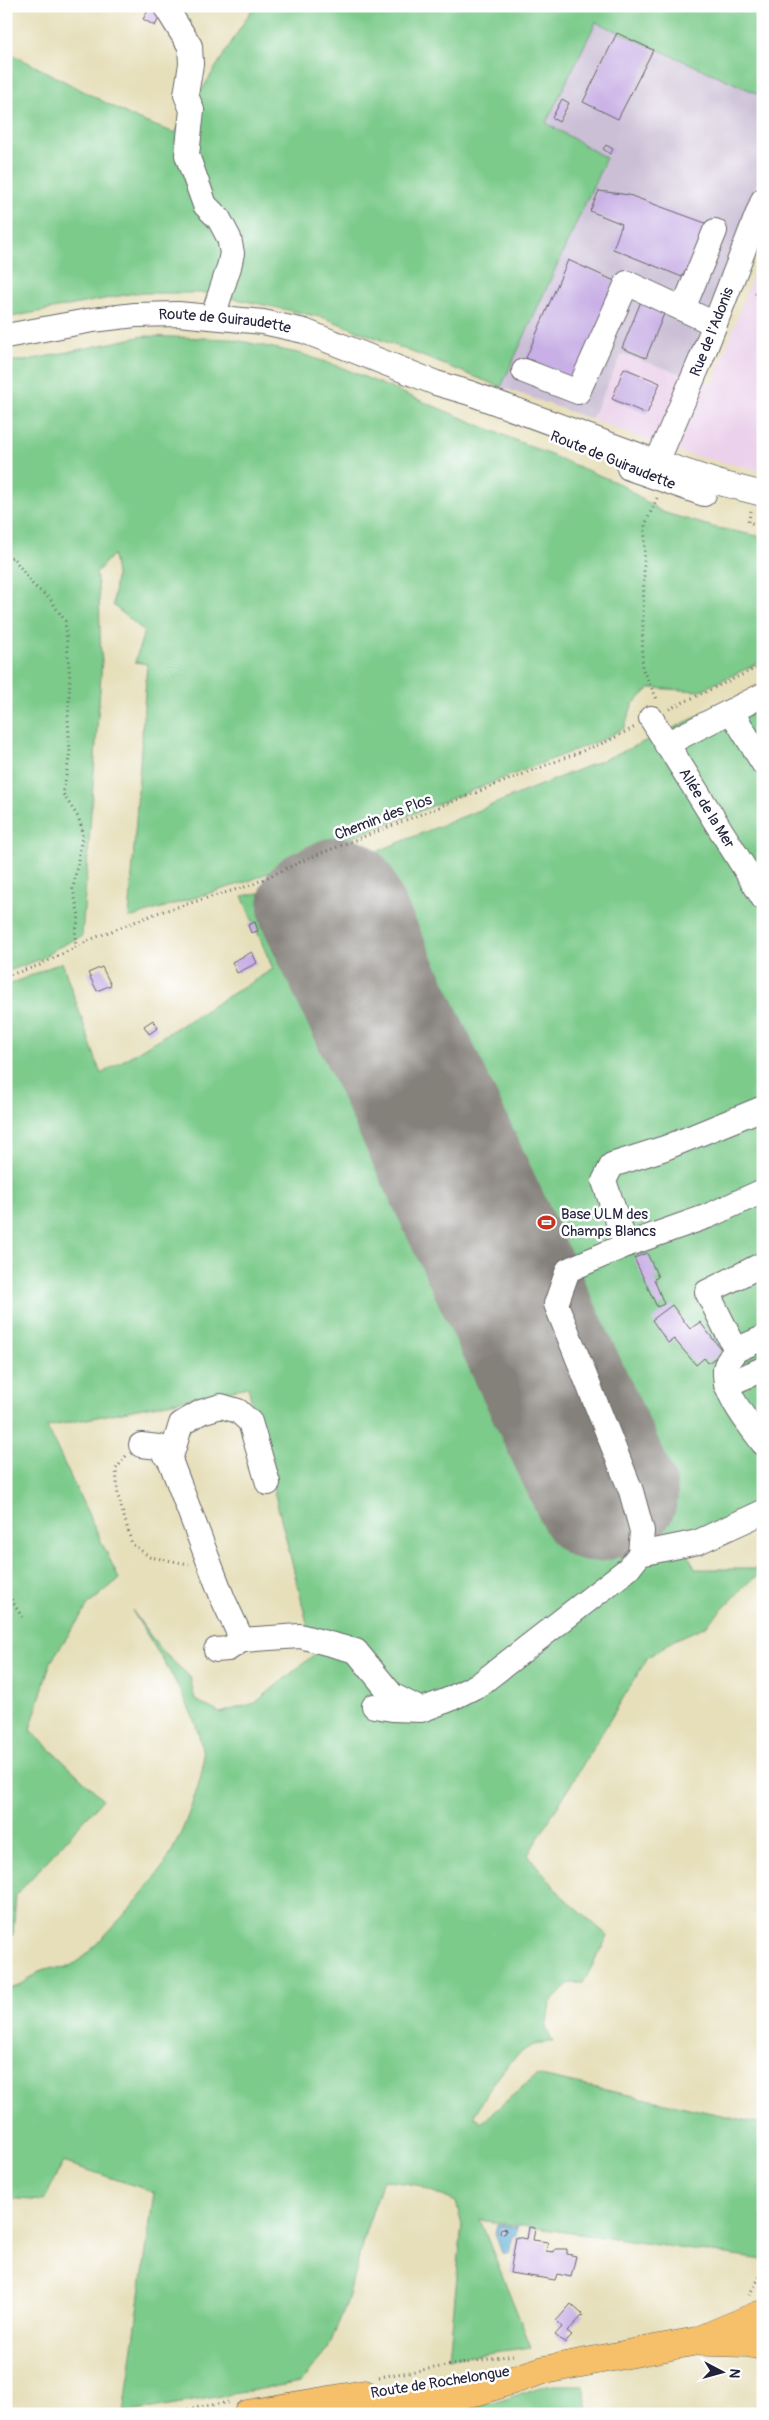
<svg xmlns="http://www.w3.org/2000/svg" width="769" height="2420" font-family="Pangolin,sans-serif">
<style>
.built{fill:#ebd1eb}
.industrial{fill:#cbbfd5}
.green{fill:#7bcb8b;stroke:#4e7663}
.water{fill:#57acd3;stroke:#3c6787}
.lines{fill:none;stroke-linecap:round;stroke-linejoin:round}
.runway{stroke:#84807a;stroke-width:116}
.building{fill:#c8afe5}
.minor-casing{stroke:#676467;stroke-width:26}
.major-casing{stroke:#676467;stroke-width:29}
.path{stroke:#676467;stroke-width:3;stroke-dasharray:1 4;stroke-linecap:butt}
.minor{stroke:#fff;stroke-width:24}
.major{stroke:#f6c06b;stroke-width:28}
.labels{text-anchor:middle;stroke-width:5;stroke-linejoin:round;paint-order:stroke}
.street-label{font-size:15px;fill:#22223b;stroke:#fff}
.poi-label{font-size:15px;fill:#22223b;stroke:#fff;text-anchor:start}
</style>
<rect width="100%" height="100%" fill="#fff"/>
<filter id="ink" filterUnits="userSpaceOnUse"><feTurbulence type="fractalNoise" baseFrequency=".02" numOctaves="2"/><feDisplacementMap in="SourceGraphic" scale="10" xChannelSelector="R" yChannelSelector="G"/><feConvolveMatrix kernelMatrix="1 2 1 2 8 2 1 2 1" color-interpolation-filters="sRGB"/></filter>
<filter id="wash" filterUnits="userSpaceOnUse"><feTurbulence type="fractalNoise" baseFrequency=".0096" numOctaves="4" result="noise"/><feDisplacementMap in="SourceGraphic" scale="20" xChannelSelector="R" yChannelSelector="G"/><feGaussianBlur stdDeviation="1.12" result="paint"/><feColorMatrix in="noise" values="0 0 0 0 0 0 0 0 0 0 0 0 0 0 0 0 0 1.4 0 .05"/><feComposite in="paint" operator="in"/></filter>
<g filter="url(#wash)">
<rect width="100%" height="100%" fill="#e6dfba"/>
<!-- built -->
<path class="built" d="M763 247V471L677 452 591 419 622 354 713 384Z"/>
<!-- industrial -->
<path class="industrial" d="M596 22 763 96V167L685 375 622 354 591 419 501 387 606 158 546 123Z"/>
<!-- green -->
<path class="green" d="M254 6H763V96L596 22 546 123 606 158 501 387 325 318 208 293H135L6 318V51L137 119 175 133Z
M144 336 231 339 302 354 343 368 620 484 662 512 713 527 763 537V661L699 691 650 688 632 705 625 727 606 738 320 850 249 881 129 918 147 664 135 662 144 631 113 605 116 574 113 554 96 573C102 603 98 632 102 661L82 936 57 948 41 959 6 972V361H24Z
M763 686V1536L754 1528 688 1554 695 1569H763V1573L751 1580 706 1626 674 1640 648 1657 528 1855 562 1896 608 1936 583 1983H570L550 2003 546 2029 553 2042C514 2040 491 2087 474 2116L481 2123 536 2075 763 2124V2260L480 2220 531 2347 449 2358 462 2225 456 2202 417 2185 383 2180 365 2233 347 2302 328 2349 301 2382 124 2413 154 2192 63 2162 44 2201 6 2198V1989C20 1989 31 1976 42 1970 50 1966 61 1971 68 1967 84 1959 96 1944 108 1932 149 1889 173 1861 192 1804 196 1791 202 1777 203 1763 204 1715 156 1652 132 1610L160 1649 190 1677 195 1700 220 1713 255 1703 339 1634 308 1627 248 1387 47 1427 119 1579 89 1604 51 1661 30 1730 103 1799 16 1895 13 1935 6 1941V986L62 962 101 1074 273 969 242 896 287 888 622 752Z
M546 2385H583L589 2414H387L466 2402 494 2403Z"/>
<!-- water -->
<path class="water" d="M497 2224 517 2227 516 2236H513L509 2254 502 2253 495 2234Z"/>
<g class="lines">
<!-- runway -->
<path class="runway" d="M340 895 620 1494 596 1504 316 906Z"/>
</g>
<g id="blocks">
<!-- building -->
<path class="building" d="M151 6 162 12 155 26 143 19Z
M617 33 653 50 618 119 583 102Z
M562 99 569 103 559 122 552 118Z
M606 145 613 149 610 154 603 149Z
M599 191 629 195 708 224 682 277 613 249 622 224 590 211Z
M568 260 617 282 575 379 526 358Z
M763 276V297L755 294Z
M642 299 666 309 646 358 622 348Z
M624 368 660 383 647 414 612 399Z
M255 922 258 931 251 933 248 925Z
M252 952 257 963 237 973 232 962Z
M102 967 111 985 97 991 88 973Z
M153 1020 158 1028 149 1034 144 1026Z
M647 1253 658 1277 654 1279 664 1304 657 1307 634 1258Z
M672 1305 690 1329 700 1322 723 1352 708 1363 704 1358 696 1365 674 1339 668 1343 652 1320Z
M529 2227 535 2228 533 2240 548 2242 546 2251 554 2252 555 2249H567V2254L576 2256 571 2277 557 2274 555 2280 510 2273 516 2237 527 2239Z
M500 2231a3 3 0 1 1 6 0a3 3 0 1 1-6 0Z
M571 2304 583 2315 567 2332 572 2336 565 2343 555 2335 562 2327 556 2321Z"/>
</g>
</g>
<g filter="url(#ink)">
<use href="#blocks" fill-opacity="0" stroke="#676467" stroke-width="1"/>
<g class="lines">
<defs>
<g id="minor">
<path d="M165 6 190 46 191 64 186 95 192 110 187 155 205 205 219 219 229 238 232 253 229 267 213 316"/>
<path d="M683 309 715 231"/>
<path id="s1" d="M6 336 93 320 135 315 178 314 263 322 304 331 436 383 470 393 657 462 720 483 763 494"/>
<path d="M524 371 578 392 627 283 715 324"/>
<path id="s2" d="M644 465 649 467 657 462 702 357 763 200"/>
<path d="M629 468 704 494"/>
<path d="M731 711 763 763"/>
<path id="s3" d="M651 718 763 898"/>
<path d="M666 744 763 695"/>
<path d="M626 1245 604 1181 612 1165 665 1148 763 1108"/>
<path d="M763 1264 707 1292 736 1350C733 1354 729 1359 727 1363 716 1385 750 1426 763 1443"/>
<path d="M736 1350 763 1338"/>
<path d="M726 1385 763 1369"/>
<path d="M141 1445 159 1447 170 1460 181 1424 201 1412 221 1406 238 1411 250 1422 268 1483"/>
<path d="M170 1460 223 1599 242 1640 228 1649 216 1650"/>
<path d="M640 1554 642 1531 631 1491 556 1304 568 1270 626 1245 708 1216 763 1191"/>
<path d="M242 1640 300 1636 356 1651 392 1695 417 1708"/>
<path d="M374 1706 392 1709 421 1710 448 1700 480 1684 628 1569 640 1554 698 1542 763 1512"/>
</g>
<path id="major" d="M708 2342 748 2343 763 2346
M247 2414 365 2394
M341 2414 479 2391 544 2370 697 2341 759 2315"/>
</defs>
<!-- minor casing -->
<use href="#minor" class="minor-casing"/>
<!-- major casing -->
<use href="#major" class="major-casing"/>
<!-- path -->
<path class="path" d="M657 498 645 525 642 668 657 699
M751 511 748 522 763 526
M6 559 13 557 33 585 50 599 65 621 70 679 68 720 70 752 63 794 78 817 83 831 73 889 79 916 75 935 76 947
M669 709 763 665
M6 976 40 965 94 938 157 913 251 885 309 858 608 741 635 727
M126 1456 116 1469 118 1496 132 1544 150 1557 189 1564
M6 1591 22 1617
M749 2295 763 2272
M379 2377 513 2355
M158 2414 230 2402"/>
<!-- minor -->
<use href="#minor" class="minor"/>
<!-- major -->
<use href="#major" class="major"/>
</g>
</g>
<!-- icons -->
<defs>
<symbol id="stadium-bare" viewBox="-9 -9 18 18"><path d="M0-5a6.5 5 0 1 0 0 10a6.5 5 0 1 0 0-10ZM-3.5-1.8h7v3.6h-7Z" fill="#c8321e" stroke="#fff" stroke-width="2.5" paint-order="stroke"/></symbol>
</defs>
<g fill-rule="evenodd">
<use href="#stadium-bare" x="534" y="1210" width="25" height="25"/>
</g>
<g class="labels">
<!-- street labels -->
<g class="street-label">
<text dy="5" stroke="none"><textPath href="#s1" startOffset="221">Route de Guiraudette</textPath></text>
<text dy="5" stroke="none"><textPath href="#s2" startOffset="156">Rue de l'Adonis</textPath></text>
<text transform="translate(613 460) rotate(22)" y="5">Route de Guiraudette</text>
<text dy="5" stroke="none"><textPath href="#s3" startOffset="106">Allée de la Mer</textPath></text>
<text transform="translate(383 817) rotate(-21)" y="5">Chemin des Plos</text>
<text transform="translate(440 2382) rotate(-9)" y="5">Route de Rochelongue</text>
</g>
<!-- poi labels -->
<g class="poi-label">
<text x="561" y="1219">Base ULM des<tspan x="561" dy="17">Champs Blancs</tspan></text>
</g>
</g>
<!-- margin -->
<rect width="769" height="2420" fill="none" stroke="#fff" stroke-width="25"/>
<!-- north arrow -->
<g transform="translate(722 2372) rotate(96)" stroke="#ffffff" stroke-width="4" paint-order="stroke">
<path d="M0-4L9 19L0 12L-9 19Z" fill="#22223b"/>
<text y="-8" font-size="14" font-weight="bold" text-anchor="middle" fill="#22223b">N</text>
</g>
</svg>
